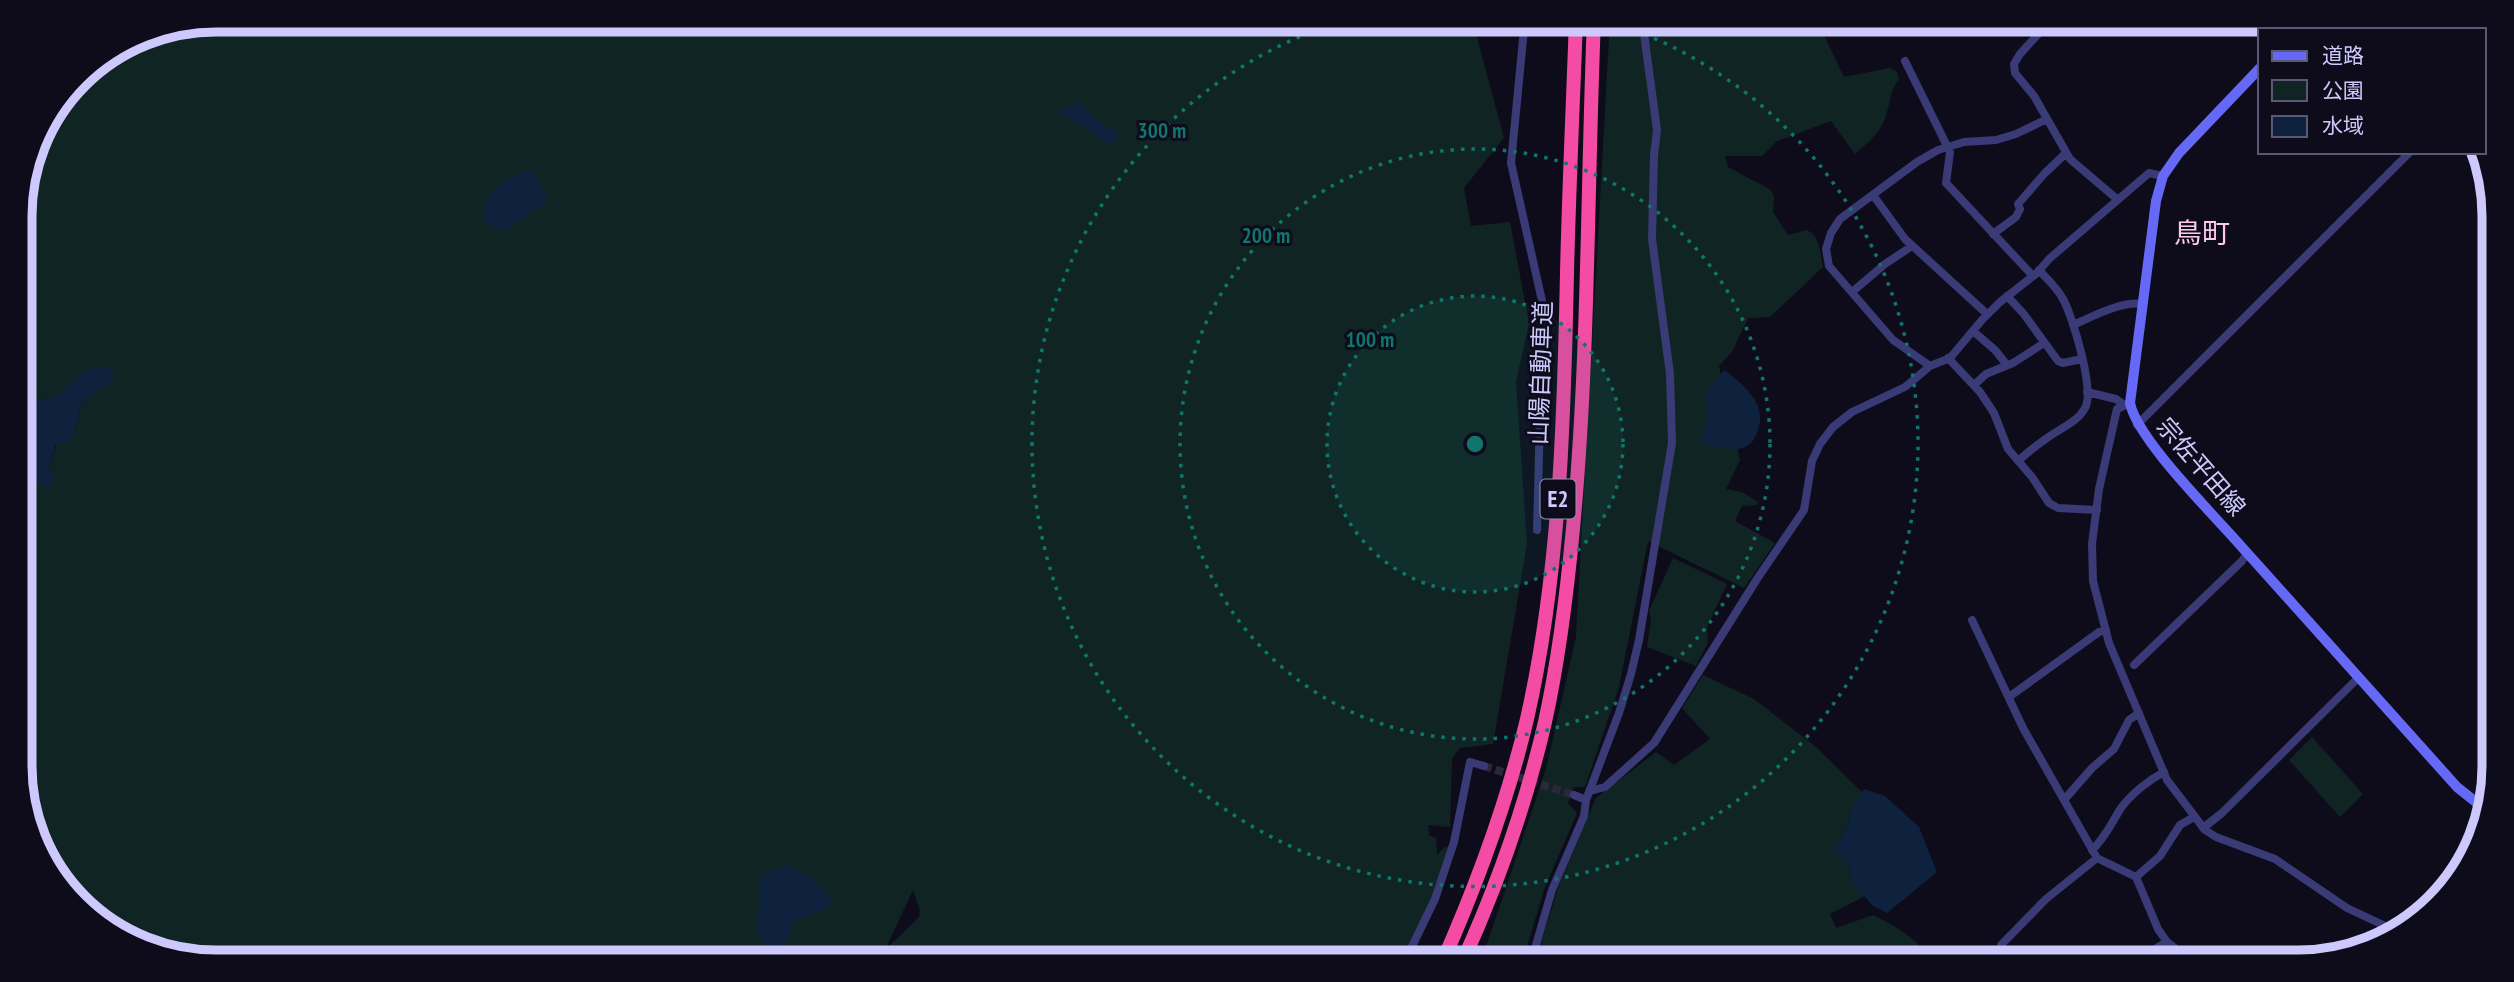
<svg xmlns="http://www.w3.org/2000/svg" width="2514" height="982" font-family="'PT Sans Narrow','Noto Sans JP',sans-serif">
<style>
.green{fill:#102523;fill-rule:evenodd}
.water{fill:#0e223d}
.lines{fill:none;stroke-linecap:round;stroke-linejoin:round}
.minor-tunnel{stroke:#2b283d;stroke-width:8;stroke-dasharray:8 4;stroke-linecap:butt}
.minor{stroke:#3a3a77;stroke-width:8}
.secondary{stroke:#6669f6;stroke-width:10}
.motorway{stroke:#f44ca4;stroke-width:14}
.ring{fill:none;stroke:#0f766e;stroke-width:3.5;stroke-dasharray:3.5 7}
.labels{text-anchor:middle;stroke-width:6;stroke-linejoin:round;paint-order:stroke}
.shield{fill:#0e0c1b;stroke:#9490b8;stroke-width:2}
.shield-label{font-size:23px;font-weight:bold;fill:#cdc9fc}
.street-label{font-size:24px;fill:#cdc9fc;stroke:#0e0c1b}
.quarter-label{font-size:28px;fill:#fccbec;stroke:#0e0c1b}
.rim{fill:none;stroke:#cdc9fc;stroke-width:9}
.centre{fill:#0f766e;stroke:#0e0c1b;stroke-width:3.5}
.ring-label{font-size:21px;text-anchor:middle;font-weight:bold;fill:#0f766e;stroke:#0e0c1b;stroke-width:6;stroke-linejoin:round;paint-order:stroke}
</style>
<rect width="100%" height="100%" fill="#0e0c1b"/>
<!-- green -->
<path class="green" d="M215 19H1472L1504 138 1464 188 1471 226 1510 222 1529 324 1516 381 1527 544 1493 744 1460 748 1452 759 1450 827 1428 825 1429 835 1436 838 1437 855 1445 846 1450 849 1433 896 1400 963H215L152 952 68 896 23 805 21 478 49 486 54 479 49 469 57 443 71 442 81 404 90 397 84 370 58 396 21 404 20 202 40 128 86 68 141 34ZM913 890 920 910 919 917 885 950Z
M1610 19H1833L1820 27 1844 77 1890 68 1897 72 1899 79C1888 95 1892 99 1886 115 1881 133 1868 142 1855 154L1831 121 1777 141 1762 156H1725L1728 167 1771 190 1774 197 1773 212 1788 235 1807 230C1821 237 1820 253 1823 267L1770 317 1748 318 1732 352 1719 366 1740 460 1726 489 1742 492 1758 502 1757 505 1742 506 1735 521 1775 543 1744 588 1648 541 1619 687 1585 787H1574L1568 803 1577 813 1545 887 1525 953 1500 946 1493 963H1477L1487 944 1546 769 1576 637Z
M1673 558 1727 584 1707 627 1708 643 1696 666 1647 647 1651 619 1649 611Z
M1703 675 1754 699 1816 747 1862 792 1852 807 1847 830 1834 848 1847 863 1854 885 1865 896 1830 914 1836 928 1873 915C1894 925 1922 941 1931 962H1535L1559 885 1596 798 1656 752 1674 765 1710 739 1682 708Z
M2312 737 2363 794 2340 817 2289 760Z"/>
<!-- water -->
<path class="water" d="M1075 102 1080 103 1097 120 1117 132 1116 141 1112 144 1105 142 1087 128 1059 113 1058 109 1070 108Z
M531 171 547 196C545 207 536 208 528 214 509 227 508 237 484 221 476 196 509 174 531 171Z
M109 367 115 377 81 404 71 442 56 444 49 469 54 479 49 487 21 478V404L58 396 84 370Z
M1724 370C1746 386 1771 407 1755 437 1752 444 1746 448 1738 449 1727 451 1711 445 1700 443L1708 416 1705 395Z
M1864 789 1885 796 1919 827 1937 872 1887 913 1873 906 1854 885 1847 863 1834 848 1847 830 1852 807Z
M788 866C800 867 825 889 832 900 827 913 807 915 794 920L786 943 778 950C752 946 756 918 760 899 761 892 758 884 763 877 768 870 779 867 788 866Z"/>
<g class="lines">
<!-- minor-tunnel -->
<path class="minor-tunnel" d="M1484 766 1574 795"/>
<!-- minor -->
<path class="minor" d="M1525 19 1511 163 1543 305 1537 530
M2052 19 2020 54 2014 64 2015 73 2034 96 2070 159 2118 200
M1905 61 1950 152 1946 183 2033 276
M1873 195 1905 239 1987 314
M1993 234 2016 217 2020 209 2018 204 2044 174 2066 153
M1852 292 1885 264 1912 246
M2007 296 2023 313 2058 361 2063 363 2082 359
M2073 325C2094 316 2120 301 2143 304
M1973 331 1995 350 2007 365
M1948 358 1980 392 1994 413 2008 449 2032 477 2049 503 2058 508 2097 510
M1930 366 1893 340 1829 266 1826 249 1831 233 1840 219 1917 162 1938 150 1964 142 1996 140 2016 134 2047 119
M1974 385 1986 374 2013 363 2044 343
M2087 392 2116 399 2124 405
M2130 403 2117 409 2099 489 2092 544 2093 581 2109 643 2167 780 2205 830 2216 837 2275 859 2347 908 2396 931
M2137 425 2410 152
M2018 461C2027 453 2037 445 2047 438 2059 429 2078 422 2085 408 2095 391 2073 317 2063 299 2057 288 2048 280 2039 270
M1972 620 2023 728 2097 858 2136 877 2158 929 2167 942 2193 962
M2134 665 2242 561 2247 553
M2009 697 2099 632 2106 630
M1590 791 1605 787 1654 743 1757 579 1804 510 1812 461 1820 444 1833 427 1852 412 1905 387 1930 366 1950 358 1982 320 2000 302 2037 273 2049 259 2149 173 2163 176
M1574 795 1586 800
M2064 800 2092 768 2114 749 2129 720 2139 713
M2203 828 2222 813 2359 677
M2092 850C2105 838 2112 822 2121 808 2131 794 2149 780 2164 772
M2136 877 2160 856 2180 825 2194 817
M1531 962 1552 890 1584 816 1586 800 1619 713 1631 674 1639 640 1672 443 1670 374 1652 239 1654 155 1657 130 1642 19
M2000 962 2001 945 2046 899 2097 858
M2133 962 2167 942
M1404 963 1435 899 1454 842 1470 762 1484 766"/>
<!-- secondary -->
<path class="secondary" d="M2298 30 2307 21
M2260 68 2179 153 2163 176 2156 201 2130 403C2137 439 2213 514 2240 545 2312 625 2384 706 2457 787L2477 803 2487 808 2482 833"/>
<!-- motorway -->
<path class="motorway" d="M1442 963C1477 884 1507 803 1527 719 1560 573 1564 421 1567 273 1569 188 1573 104 1576 19
M1462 963C1497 886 1526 804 1545 722 1559 658 1567 593 1573 528 1589 359 1587 189 1594 19"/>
</g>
<!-- distance rings -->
<circle cx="1475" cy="444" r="148" fill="#0f766e" fill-opacity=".12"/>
<g class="ring">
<circle cx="1475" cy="444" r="148"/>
<circle cx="1475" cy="444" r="295"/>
<path d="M1605 20A443 443 0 1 1 1345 20"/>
</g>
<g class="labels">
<!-- shield labels -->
<rect class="shield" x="1540.5" y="479.5" width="35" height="39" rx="5"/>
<g class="shield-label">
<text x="1558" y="507">E2</text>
</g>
<!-- street labels -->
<g class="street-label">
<text transform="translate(1541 373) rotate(-88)" y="8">山陽自動車道</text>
<text transform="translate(2201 467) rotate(49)" y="8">宗佐平田線</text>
</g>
<!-- quarter labels -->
<g class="quarter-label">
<text x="2202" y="243">鳥町</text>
</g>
</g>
<!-- crop -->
<path d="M0 0H2514V982H0ZM216 32H2298A184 184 0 0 1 2482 216V766A184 184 0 0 1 2298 950H216A184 184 0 0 1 32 766V216A184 184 0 0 1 216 32Z" fill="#0e0c1b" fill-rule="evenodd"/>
<path class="rim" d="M216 32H2298A184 184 0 0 1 2482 216V766A184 184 0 0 1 2298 950H216A184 184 0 0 1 32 766V216A184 184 0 0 1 216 32Z"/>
<circle cx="1475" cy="444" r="10" class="centre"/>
<g class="ring-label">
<text x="1162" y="138">300 m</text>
<text x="1266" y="243">200 m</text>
<text x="1370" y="347">100 m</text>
</g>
<!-- legend -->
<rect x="2258" y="28" width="228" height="126" fill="#0e0c1b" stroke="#5a5875" stroke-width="2"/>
<rect x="2272" y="51" width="35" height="10" fill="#6669f6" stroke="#5a5875" stroke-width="2"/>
<text x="2322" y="63" font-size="21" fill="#cdc9fc">道路</text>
<rect x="2272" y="80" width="35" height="21" fill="#102523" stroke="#5a5875" stroke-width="2"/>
<text x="2322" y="98" font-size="21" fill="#cdc9fc">公園</text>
<rect x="2272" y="116" width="35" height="21" fill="#0e223d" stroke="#5a5875" stroke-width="2"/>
<text x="2322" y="133" font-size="21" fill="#cdc9fc">水域</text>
</svg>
